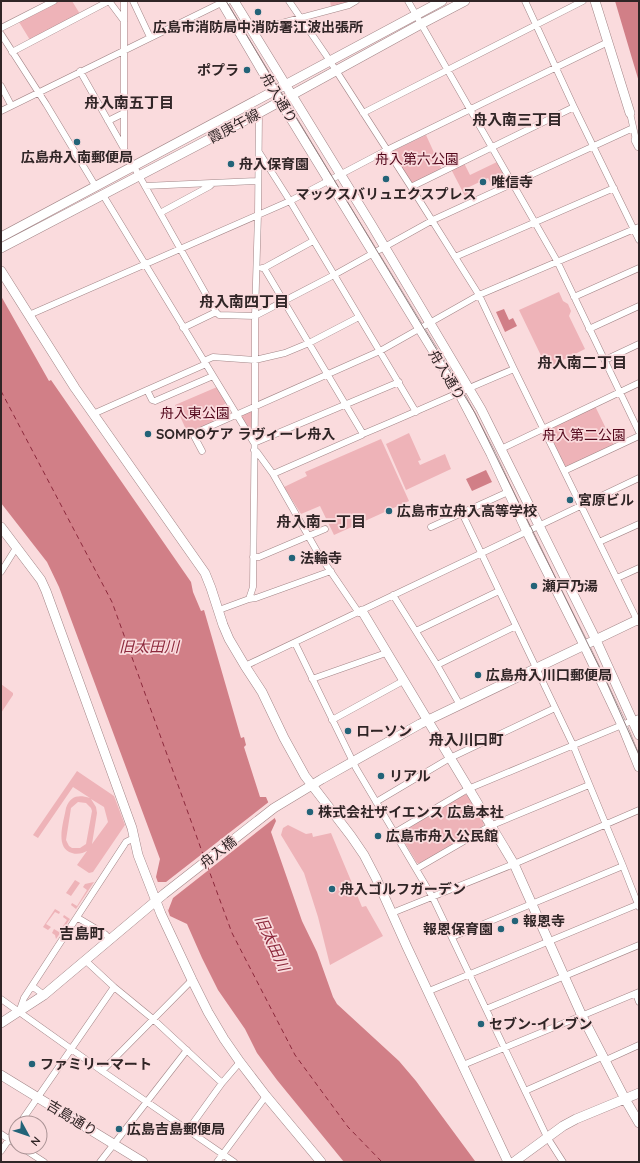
<svg xmlns="http://www.w3.org/2000/svg" width="640" height="1163" font-family="Quicksand,'Noto Sans JP',sans-serif">
<style>
.green{fill:#eeb3b8;fill-rule:evenodd}
.water{fill:#d17f87}
.pier{fill:#fadbdd}
.lines{fill:none;stroke-linecap:round;stroke-linejoin:round}
.ferry{stroke:#8c293c;stroke-width:1;stroke-dasharray:5 4;stroke-linecap:butt}
.street-casing{stroke:#a28587;stroke-width:7}
.secondary-casing{stroke:#a28587;stroke-width:10}
.street{stroke:#fff;stroke-width:6}
.secondary{stroke:#fff;stroke-width:9}
.tram{stroke:#947f80;stroke-width:1}
.poi-dot{fill:#236378;stroke:#fadbdd;stroke-width:1.5}
.labels{text-anchor:middle;stroke-width:3.5;stroke-linejoin:round;paint-order:stroke}
.poi-label{font-size:14px;font-weight:bold;fill:#302526;stroke:#fadbdd;text-anchor:start}
.street-label{font-size:14px;fill:#302526;stroke:#fadbdd}
.park-label{font-size:14px;fill:#54081c;stroke:#fadbdd}
.neighbourhood-label{font-size:15px;font-weight:bold;fill:#302526;stroke:#fadbdd}
.water-label{font-size:15px;font-style:italic;fill:#8c293c;stroke:#fadbdd}
</style>
<rect width="100%" height="100%" fill="#fadbdd"/>
<!-- green -->
<path class="green" d="M59 1H72L80 14 30 40 19 22Z
M330 1H355L331 7Z
M426 135 442 170 414 183H411L392 154 393 151Z
M497 162 508 180 507 183 498 188 495 182 491 184 488 178 467 188 472 200 468 202 451 169 464 163 470 175Z
M559 292 563 301 568 304 571 311 569 316 585 349 547 368 519 310Z
M217 387 227 403 210 411 215 421 188 434 175 405Z
M595 406 614 445 568 467 564 466 548 432 549 429Z
M251 411 252 412 253 432 251 433 241 417V415Z
M409 433 421 460 418 461 420 465 445 454 451 469 406 490 386 444Z
M381 439 409 501 334 535 320 506 301 514 284 487 307 476 305 472Z
M1 684 13 693V695L1 713Z
M77 771 114 796 125 825 93 872 89 873 77 865 87 851C83 853 78 855 72 853 54 848 64 821 66 808 71 795 79 795 90 798L73 787 38 838 33 835ZM91 799 104 807 108 822 92 844 97 813 96 807ZM78 802 86 803 91 808 92 811 86 844 80 848H72L69 846 66 840 71 808Z
M464 795H468L484 823 483 826 421 863H417L400 835 402 832Z
M288 825 306 834 312 833 313 837 331 833 362 907 366 906 383 936 330 965 318 917 304 873 281 835 283 828Z
M75 880 80 883 71 896 66 893Z
M94 882 76 909 71 905 72 903 77 906 87 890 83 887 85 884Z
M55 909 60 912 59 914 55 912 46 924 51 927 48 930 43 927Z
M64 915 70 919 56 939 55 935 52 933 54 929 59 932 67 920 63 917Z"/>
<!-- water -->
<path class="water" d="M615 1H639V82Z
M1 296 49 381 51 380 191 582 193 592 201 611 204 610 241 738 244 737 246 745 244 747 260 797H266L276 821 271 832 302 921 317 952 333 997 337 1004 399 1061 416 1081 475 1161 483 1162H344L277 1080 257 1053 245 1029 218 990 202 958 187 924 170 916 156 877 160 859 59 587 47 562 1 503Z
M504 309 509 320 513 318 517 326 505 332 496 312Z
M486 470 492 482 472 491 466 479Z"/>
<!-- pier -->
<path class="pier" d="M270 801 276 817 173 898 168 911 156 882H166Z"/>
<g class="lines">
<!-- ferry -->
<path class="ferry" d="M1 391 112 602 204 857
M207 865 232 933 295 1055 348 1127 382 1162"/>
<defs>
<path id="street" d="M124 1V149L216 312 219 315 255 316 334 275 433 220 633 128
M133 1 150 37
M289 1 326 55 411 187 479 295 514 369 638 622
M408 1 557 261 639 432
M525 1 574 107 639 240
M1 28 54 1
M252 31 349 5 356 1
M1 34 46 104 96 187
M12 52 109 1 124 21
M80 71 123 147
M1 86 11 105
M1 111 217 5 228 1
M363 113 583 1
M630 113 636 140
M108 121 124 113
M259 152 290 201 416 412
M145 186 258 181
M411 187 574 107
M103 195 254 443 399 382
M160 213 210 186 213 183
M455 257 614 188
M262 268H264L313 241
M264 268 363 434
M574 297 639 268
M29 315 290 201 387 150 608 42
M183 328 216 312
M589 329 639 306
M605 360 639 344
M204 361 213 357 255 360 285 353 309 343 359 317
M147 390 206 364
M93 414 147 390 152 400 155 401 213 376
M501 449 639 383
M254 450 257 452 273 474 318 553 359 613
M202 451 193 434 380 351 479 295 639 227
M564 471 639 436
M273 474 362 435 363 434C414 413 463 390 514 369
M462 513 573 745 623 866 639 907
M431 527 508 492
M599 542 639 524
M253 557H259L325 529
M1 572 16 548
M617 578 639 568
M393 595 437 665 460 705
M249 599 256 598 331 571
M219 610 249 599 253 587 255 406V316L258 214 259 113
M416 631 499 591
M295 643 356 768 432 896 547 1137 563 1162
M437 665 516 626
M245 666 639 478
M312 679 386 653
M332 720 403 681
M376 802 450 758 555 708
M394 833 468 789 639 718
M416 869 490 826 589 785
M392 913 514 864 639 810
M78 918 105 934 111 940
M452 937 623 866
M86 961 114 987 153 1019 222 1083
M32 986 44 995
M429 991 639 904
M636 994 639 1002
M1 999 102 1071 234 1162
M486 1009 639 945
M19 1012 24 998 126 842 134 838
M606 1060 639 1045
M463 1065 639 992
M102 1071 192 980
M525 1091 604 1056
M20 1123 114 987
M188 1130 222 1083 240 1062
M1 1134 16 1144
M21 1147 44 1162
M1 1151 16 1129
M100 1162 187 1050
M217 1162 266 1096"/>
<path id="secondary" d="M221 1 274 91 459 393 491 454 527 532 584 645 622 725 639 767
M234 1 371 224 481 409 596 640 639 735
M595 1 630 113
M636 140 639 146
M1 237 442 1
M1 248 259 113 421 24 465 1
M1 271 75 388 205 573 211 588 223 625 229 639 245 666 262 692 284 738 305 776 351 836 364 855 376 878 407 947 508 1162
M1 527 41 580 46 591 132 828 138 855 161 914 192 980 208 1012 224 1039 240 1062 266 1096 321 1162
M362 611 514 864 582 1016 625 1099 639 1123
M1 1023 44 995 164 894 274 808 322 779 420 724 639 619
M1 1075 143 1162
M514 1162 563 1126 576 1119 639 1093"/>
</defs>
<!-- street casing -->
<use href="#street" class="street-casing"/>
<!-- secondary casing -->
<use href="#secondary" class="secondary-casing"/>
<!-- street -->
<use href="#street" class="street"/>
<!-- secondary -->
<use href="#secondary" class="secondary"/>
<!-- tram -->
<path class="tram" d="M226 1 475 413 607 683 639 755"/>
</g>
<!-- markers -->
<g class="poi-dot">
<circle cx="258" cy="12" r="4"/>
<circle cx="247" cy="70" r="4"/>
<circle cx="77" cy="142" r="4"/>
<circle cx="231" cy="164" r="4"/>
<circle cx="386" cy="179" r="4"/>
<circle cx="483" cy="182" r="4"/>
<circle cx="148" cy="434" r="4"/>
<circle cx="570" cy="500" r="4"/>
<circle cx="389" cy="511" r="4"/>
<circle cx="292" cy="558" r="4"/>
<circle cx="534" cy="586" r="4"/>
<circle cx="478" cy="675" r="4"/>
<circle cx="348" cy="731" r="4"/>
<circle cx="381" cy="776" r="4"/>
<circle cx="310" cy="812" r="4"/>
<circle cx="378" cy="836" r="4"/>
<circle cx="332" cy="889" r="4"/>
<circle cx="515" cy="921" r="4"/>
<circle cx="501" cy="929" r="4"/>
<circle cx="481" cy="1024" r="4"/>
<circle cx="32" cy="1064" r="4"/>
<circle cx="119" cy="1129" r="4"/>
</g>
<g class="labels">
<!-- poi labels -->
<g class="poi-label">
<text x="258" y="32" text-anchor="middle">広島市消防局中消防署江波出張所</text>
<text x="239" y="75" text-anchor="end">ポプラ</text>
<text x="77" y="162" text-anchor="middle">広島舟入南郵便局</text>
<text x="239" y="169">舟入保育園</text>
<text x="491" y="187">唯信寺</text>
<text x="386" y="199" text-anchor="middle">マックスバリュエクスプレス</text>
<text x="156" y="439">SOMPOケア ラヴィーレ舟入</text>
<text x="578" y="505">宮原ビル</text>
<text x="397" y="516">広島市立舟入高等学校</text>
<text x="300" y="563">法輪寺</text>
<text x="542" y="591">瀬戸乃湯</text>
<text x="486" y="680">広島舟入川口郵便局</text>
<text x="356" y="736">ローソン</text>
<text x="389" y="781">リアル</text>
<text x="318" y="817">株式会社ザイエンス 広島本社</text>
<text x="386" y="841">広島市舟入公民館</text>
<text x="340" y="894">舟入ゴルフガーデン</text>
<text x="523" y="926">報恩寺</text>
<text x="493" y="934" text-anchor="end">報恩保育園</text>
<text x="489" y="1029">セブン-イレブン</text>
<text x="40" y="1069">ファミリーマート</text>
<text x="127" y="1134">広島吉島郵便局</text>
</g>
<!-- street labels -->
<g class="street-label">
<text transform="translate(279 98) rotate(59)" y="5">舟入通り</text>
<text transform="translate(234 126) rotate(-28)" y="5">霞庚午線</text>
<text transform="translate(447 375) rotate(59)" y="5">舟入通り</text>
<text transform="translate(218 852) rotate(-38)" y="5">舟入橋</text>
<text transform="translate(72 1118) rotate(31)" y="5">吉島通り</text>
</g>
<!-- park labels -->
<g class="park-label">
<text x="417" y="164">舟入第六公園</text>
<text x="195" y="418">舟入東公園</text>
<text x="584" y="440">舟入第二公園</text>
</g>
<!-- neighbourhood labels -->
<g class="neighbourhood-label">
<text x="129" y="108">舟入南五丁目</text>
<text x="517" y="125">舟入南三丁目</text>
<text x="244" y="307">舟入南四丁目</text>
<text x="582" y="368">舟入南二丁目</text>
<text x="321" y="527">舟入南一丁目</text>
<text x="466" y="745">舟入川口町</text>
<text x="82" y="939">吉島町</text>
</g>
<!-- water labels -->
<g class="water-label">
<text x="149" y="652">旧太田川</text>
<text transform="translate(272 943) rotate(65)" y="5">旧太田川</text>
</g>
</g>
<!-- border -->
<rect width="640" height="1163" fill="none" stroke="#302526" stroke-width="4"/>
<!-- north arrow -->
<g transform="translate(28 1135) rotate(130)"><circle r="19" fill="#fadbdd" stroke="#a99294"/>
<path d="M0-3L7 15L0 10L-7 15Z" fill="#236378"/>
<text y="-6" font-size="11" font-weight="bold" text-anchor="middle" fill="#302526">N</text>
</g>
</svg>
